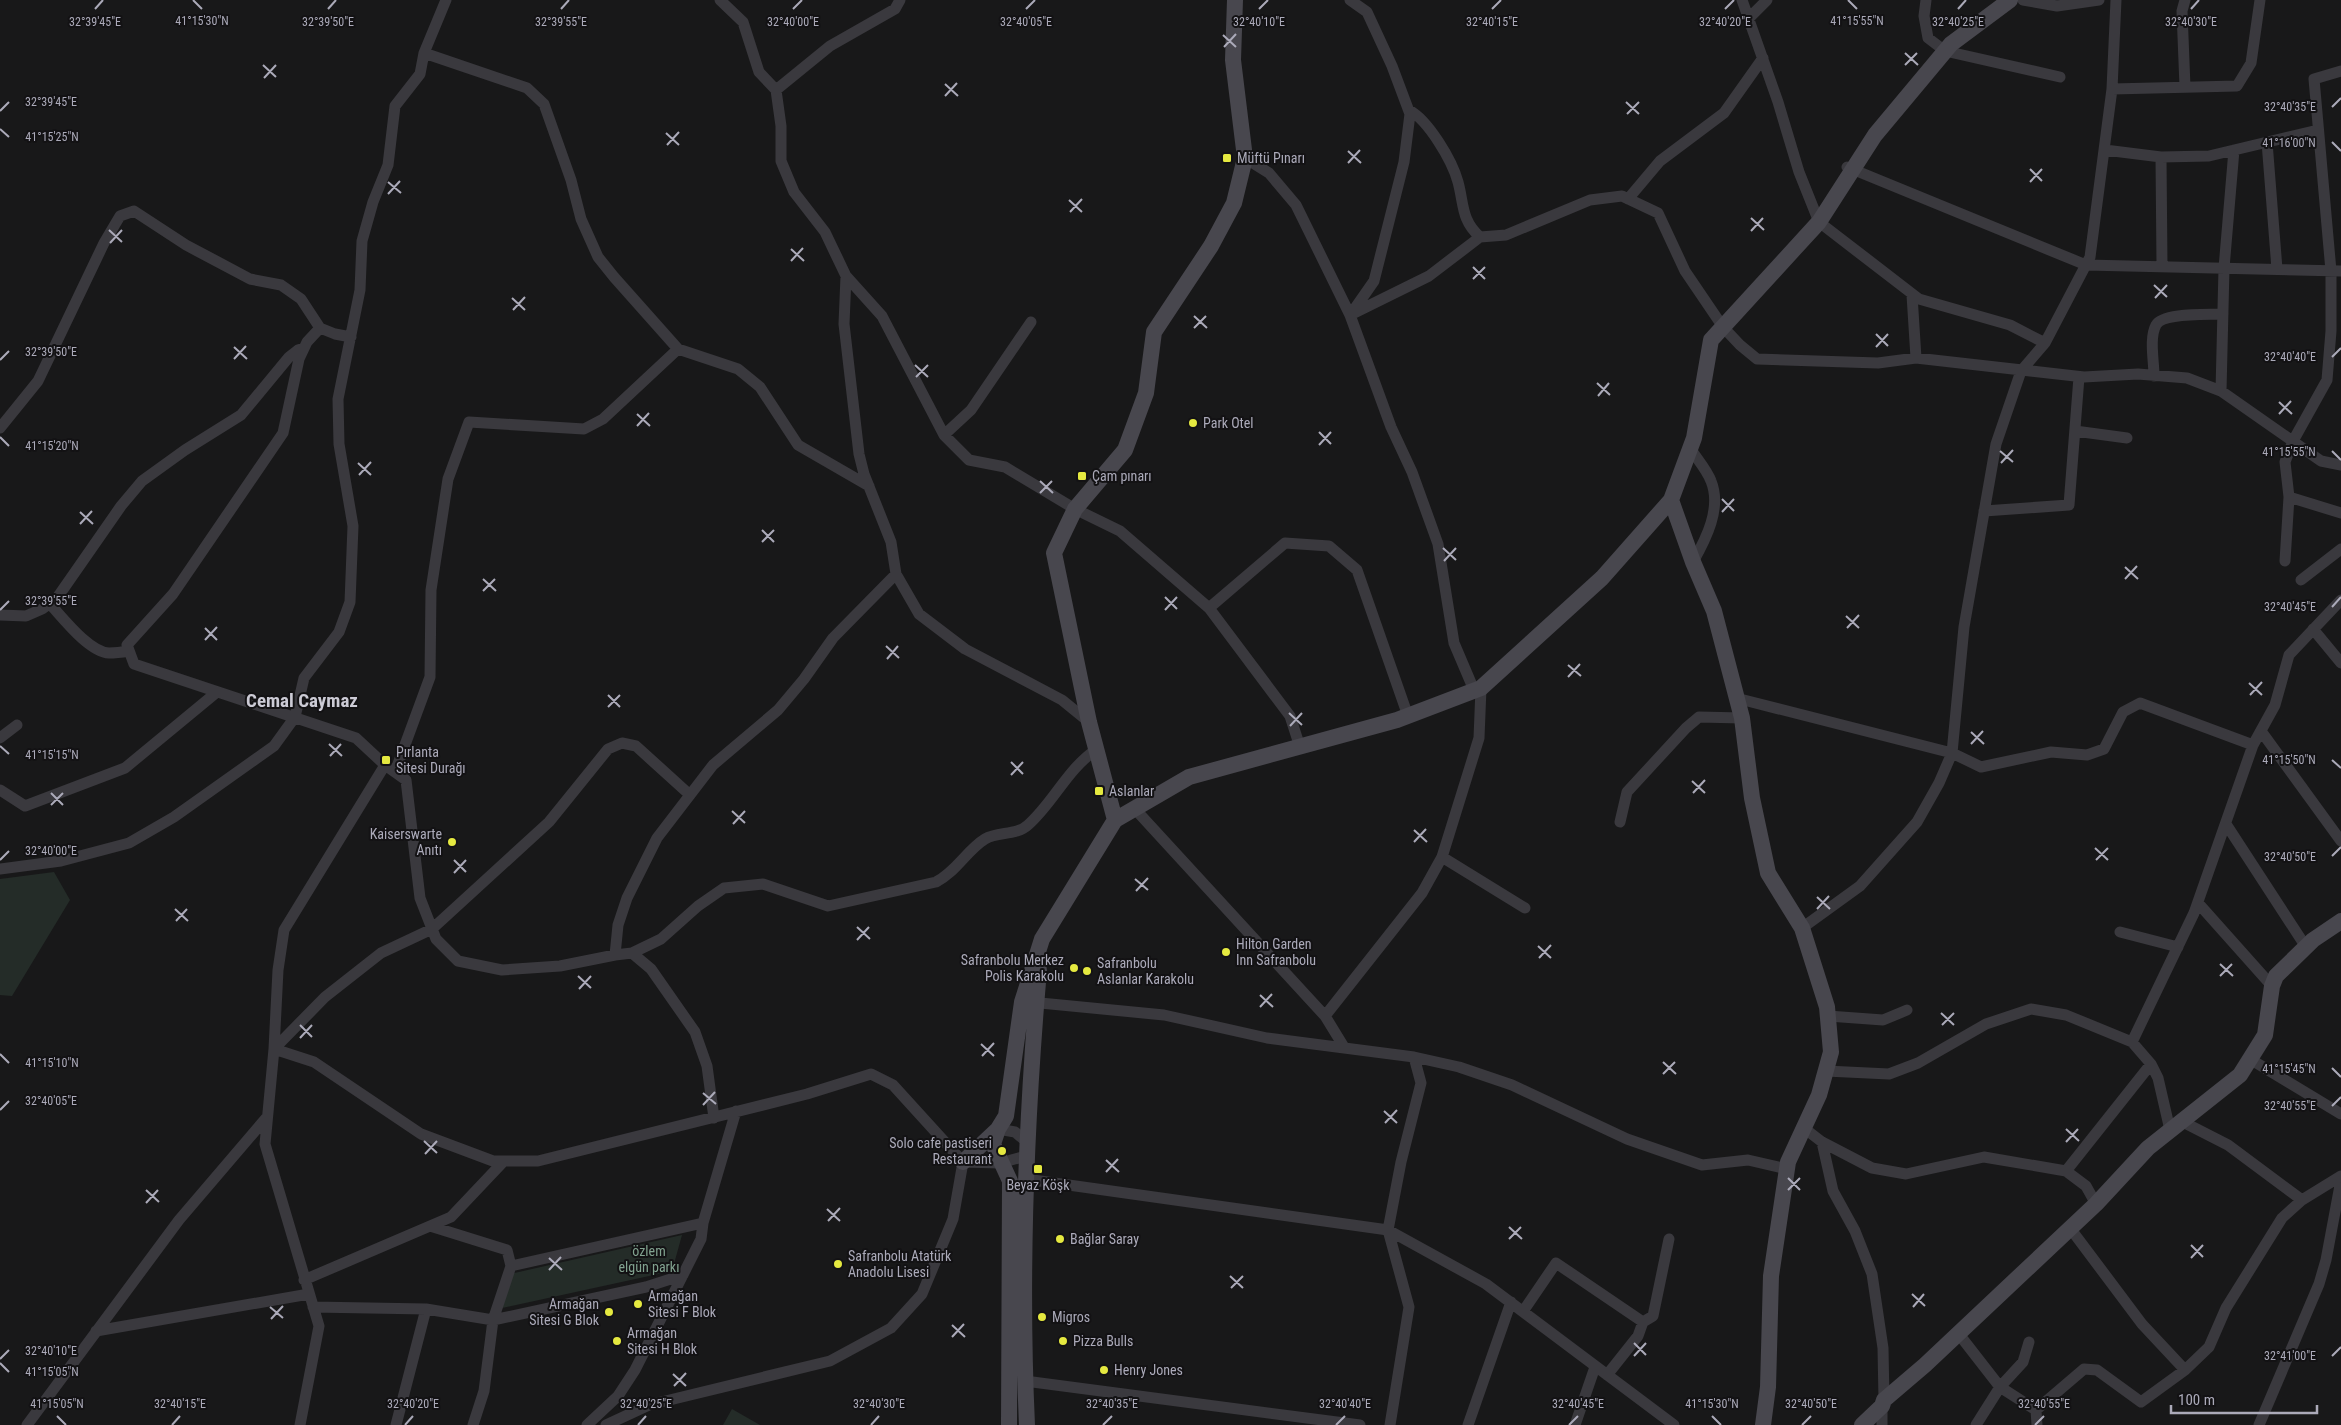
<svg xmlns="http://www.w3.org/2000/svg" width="2341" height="1425" font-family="'Roboto Condensed',sans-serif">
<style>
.green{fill:#242c28}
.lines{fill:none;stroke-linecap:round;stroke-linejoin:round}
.street{stroke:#3a393e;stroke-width:11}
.secondary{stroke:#48474e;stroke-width:16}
.ticks{fill:none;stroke:#abaab9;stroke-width:2}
.poi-dot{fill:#e5e940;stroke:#131214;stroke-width:2}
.labels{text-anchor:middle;stroke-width:4;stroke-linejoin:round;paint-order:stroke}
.poi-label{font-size:14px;fill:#abaab9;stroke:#131214;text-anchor:start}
.park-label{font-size:14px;fill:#82a390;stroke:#131214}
.district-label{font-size:19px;font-weight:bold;fill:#cccbd5;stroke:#131214}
.ticks-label{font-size:12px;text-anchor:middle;fill:#abaab9;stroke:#131214;stroke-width:4;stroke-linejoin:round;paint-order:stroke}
</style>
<rect width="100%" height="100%" fill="#181819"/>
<!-- green -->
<path class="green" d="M54 872 70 900 12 996 0 995V879Z
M682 1235 672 1271 502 1308 510 1274Z
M732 1409 760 1425H723Z"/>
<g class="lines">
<!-- street -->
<path class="street" d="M720 0 743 22 759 72 776 90 781 126V161L794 192 825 232 846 276 844 324 859 454 864 474 891 542 896 574 919 614 965 649 1062 700 1089 722
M1350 0 1367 12 1392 66 1410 114 1404 162 1374 281 1351 314
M1742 0 1778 102 1799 172 1819 222 1919 299 2010 325 2045 343
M1926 0 1924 16 1928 38 1945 51 2060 77
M2023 0 2057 6 2099 0
M2185 0 2182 11 2185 87
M1749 18 1767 0
M424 53 527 88 544 104 571 180 581 219 598 257 614 277 678 349 738 369 760 387 798 445 869 486
M2112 89 2237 86 2251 63 2260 0
M776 90 830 46 895 9 900 0
M1409 110C1428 120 1452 160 1458 182 1464 204 1461 220 1480 237
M2267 142 2277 269
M2105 150 2161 157 2209 156 2318 130
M2161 157 2162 266
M1245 158 1269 173 1296 205 1350 315 1391 427 1412 472 1438 544 1454 643 1474 690
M1847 167 2086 265 2341 271
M1628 199 1660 161 1724 113 1763 58
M846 276 882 316 944 435 969 460 1005 467 1075 509 1120 531 1209 608 1290 716 1300 747
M1912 295 1916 358
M1350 315 1429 276 1480 237 1506 235 1590 200 1622 196 1658 213 1685 271 1723 327 1740 345 1757 359 1878 363 1916 358 2084 377 2138 374 2187 378 2221 391 2321 461 2341 465
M320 328 307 342 299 359 283 433 173 594 127 645 134 664 356 738 385 765 406 780 420 898 436 939 458 961 502 970 560 966 615 955 632 953 651 969 695 1032 707 1066 714 1118
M2154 376C2154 361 2149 338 2156 325 2163 312 2209 315 2223 314
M2221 391 2224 268 2234 150
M0 428 38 381 104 243 120 216 134 211 186 245 250 279 281 285 301 299 320 328 335 334 351 337
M2075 431 2127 438
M944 435 971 410 1031 322
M1690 448C1697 459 1707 470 1711 481 1722 508 1706 539 1693 562
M2289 497 2341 513
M1984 511 2069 505 2079 377
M2285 561 2289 497 2285 462 2293 441 2327 380 2331 331V271L2314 79 2341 71
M2301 580 2341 549
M50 604C63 618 89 652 109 653 116 653 123 652 129 651
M1209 608 1285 543 1329 546 1357 570 1408 716
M0 615 26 616 42 609 57 598 121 506 142 481 185 450 241 415 289 357 298 350 304 348
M2313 629 2341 663
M1736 698 1952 753 1981 767 2051 752 2087 755 2104 749 2123 712 2140 703 2253 745
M2261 731 2341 841
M0 738 17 725
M385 765 284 930 278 970 274 1049 314 1062 421 1134 493 1161H538L807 1094 871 1074 893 1085 963 1162 1000 1163 1026 1156
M395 772 430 677 431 590 448 479 469 422 584 429 603 419 678 349
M0 790 25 806 125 768 217 692
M1135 809 1325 1016 1344 1047
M1620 822 1627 792 1686 728 1699 717 1742 718
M2226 824 2306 947
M1442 857 1525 908
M0 869 61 861 129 843 174 817 274 746 295 717 304 678 339 632 350 602 353 526 339 444 338 399 360 290 362 241 373 202 388 165 395 106 420 74 424 53 446 0
M2198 903 2272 986
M1802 928 1860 886 1917 822 1939 783 1952 753 1964 627 1996 444 2021 371 2045 343 2090 257 2112 89 2116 0
M2120 932 2178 947
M632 953 661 939 698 906 724 888 763 884 828 906 936 882C956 872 967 850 985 839 998 831 1016 836 1028 825 1054 802 1067 769 1097 749
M615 955 618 925 627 898 657 838 713 765 778 710 804 679 833 638 896 574
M1030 1002 1164 1015 1267 1038 1414 1057 1459 1067 1512 1085 1627 1139 1702 1165 1748 1160 1787 1169
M1325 1016 1422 893 1442 857 1479 738 1481 688
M1828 1016 1883 1020 1907 1010
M2132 1042 2194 913 2253 745 2275 705 2289 655 2341 600
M2250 1059 2341 1114
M1826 1071 1889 1074 1918 1063 1986 1024 2031 1009 2066 1015 2132 1042 2151 1064 2158 1078 2170 1130
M2181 1121 2228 1145 2302 1200
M1804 1128 1822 1142 1872 1168 1906 1174 1984 1157 2066 1171 2086 1186 2096 1204
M998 1129 1015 1132 1027 1142
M1822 1142 1833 1191 1855 1231 1872 1274 1883 1348 1884 1400
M2066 1171 2151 1064
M1026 1179 1388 1230 1486 1284 1674 1425
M430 1226 507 1250 511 1266 493 1320 484 1391 473 1425
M2070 1228 2142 1324 2185 1370
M511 1266 703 1223
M304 1280 451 1217 504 1161
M313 1307 426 1309 493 1320 646 1287 683 1275
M1524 1310 1556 1263 1643 1322
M96 1331 309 1294
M1958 1333 2000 1387 2036 1410
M1607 1375 1638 1336 1643 1322 1653 1316 1669 1239
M1025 1381 1360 1425
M2036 1410 2084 1369 2097 1370 2141 1402 2185 1370 2209 1347 2226 1308 2282 1218 2302 1200 2341 1176
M2036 1410 2037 1425
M27 1425 179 1220 267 1117
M300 1425 319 1326 265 1144 274 1049 325 997 381 953 432 929 549 822 608 749 622 743 636 746 690 795
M396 1425 426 1309
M587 1425 618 1396 635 1370 701 1239 703 1223 736 1111
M606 1425 649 1405 830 1361 891 1328 922 1294 953 1219 963 1162
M1390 1425 1409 1307 1388 1230 1401 1162 1421 1083 1414 1057
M1468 1425 1511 1302
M1575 1425 1595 1367
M1882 1425V1406
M1976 1425 2000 1387 2023 1362 2029 1342
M2259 1425 2319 1284 2326 1260 2341 1180"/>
<!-- secondary -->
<path class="secondary" d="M1671 500 1693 562 1714 611 1742 718 1752 798 1768 873 1802 928 1827 1007 1831 1052 1819 1095 1788 1162 1771 1276 1768 1387 1763 1425
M1115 820 1089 722 1054 553 1075 509 1125 450 1146 393 1154 332 1211 246 1234 203 1245 158 1233 60 1235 0
M963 1162 997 1130
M1009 1425 1010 1181 993 1144 998 1129 1006 1116 1022 1002 1042 939 1115 820 1189 777 1397 720 1481 688 1602 578 1671 500 1694 438 1711 340 1819 222 1875 135 1951 44 2010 0
M1027 1425C1020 1274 1026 1121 1039 970
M1862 1425 1882 1406 1884 1400 1925 1365 2096 1204 2148 1148 2240 1075 2265 1035 2272 986 2276 976 2313 940 2341 921"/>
</g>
<!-- ticks -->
<path class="ticks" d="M193 0 202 9M1848 0 1857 9M95 9 103 0M328 9 336 0M561 9 569 0M793 9 802 0M1026 9 1035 0M1259 9 1268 0M1492 9 1501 0M1725 9 1734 0M1958 9 1966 0M2191 9 2199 0M1223 35 1236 47M1224 47 1236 34M1905 53 1918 65M263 65 276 77M1905 65 1917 53M264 78 276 65M945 84 958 96M945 96 957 83M1626 102 1639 114M2332 107 2341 98M0 111 9 102M1627 114 1639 102M0 129 9 137M666 133 679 145M2332 142 2341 151M667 145 679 132M1348 151 1361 163M1348 163 1360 150M2030 169 2042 181M388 182 401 193M2030 182 2042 169M388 194 400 181M1069 200 1082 212M1070 212 1082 199M1751 218 1764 230M109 230 122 242M1751 231 1763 218M110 243 122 230M791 249 804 261M791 261 803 248M1473 267 1485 279M1473 279 1485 267M2154 285 2167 297M512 298 525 310M2155 298 2167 285M513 310 525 297M1194 316 1207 328M1194 328 1206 316M1876 334 1888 346M234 347 247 359M1876 347 1888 334M2332 357 2341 348M234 359 246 346M0 360 9 351M915 365 928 377M916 377 928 365M1597 383 1610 395M1598 396 1609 383M2279 402 2292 414M637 414 650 426M2279 414 2291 401M637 426 649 413M1319 432 1331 444M0 437 9 446M1319 445 1331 432M2000 451 2013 462M2332 451 2341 460M358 463 371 475M2001 463 2013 450M359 475 371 462M1040 481 1053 493M1040 493 1052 481M1722 499 1734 511M80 512 93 524M1722 512 1734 499M80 524 92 511M762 530 774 542M762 542 774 530M1443 548 1456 560M1444 561 1456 548M2125 567 2138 579M483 579 496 591M2125 579 2137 566M483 591 495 579M1165 597 1177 609M2332 607 2341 597M0 610 9 601M1165 610 1177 597M1846 616 1859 628M205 628 217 640M1847 628 1859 615M205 640 217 627M886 646 899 658M887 659 898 646M1568 665 1581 676M1568 677 1580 664M2249 683 2262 695M608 695 620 707M2250 695 2262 682M608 707 620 695M1289 713 1302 725M1290 726 1302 713M1971 732 1984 744M329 744 342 756M1971 744 1983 731M0 746 9 754M330 756 341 744M2332 760 2341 768M1011 762 1023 774M1011 775 1023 762M1692 781 1705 793M51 793 63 805M1693 793 1705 780M51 805 63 793M732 811 745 823M733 824 745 811M1414 830 1427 842M1414 842 1426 829M2095 848 2108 860M2332 856 2341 847M0 860 9 851M454 860 466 872M2096 860 2108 848M454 873 466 860M1135 879 1148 890M1136 891 1148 878M1817 897 1830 909M175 909 188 921M1817 909 1829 896M176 921 187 909M857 927 870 939M857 940 869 927M1538 946 1551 958M1539 958 1551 945M2220 964 2233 976M578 976 591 988M2220 976 2232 964M579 989 591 976M1260 995 1273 1007M1260 1007 1272 994M1941 1013 1954 1025M300 1025 312 1037M1942 1025 1954 1013M300 1038 312 1025M981 1044 994 1056M0 1054 9 1063M982 1056 994 1043M1663 1062 1676 1074M2332 1068 2341 1077M1663 1074 1675 1062M703 1093 716 1104M703 1105 715 1092M2332 1106 2341 1097M0 1110 9 1101M1384 1111 1397 1123M1385 1123 1397 1110M2066 1129 2079 1141M424 1141 437 1153M2066 1142 2078 1129M425 1154 437 1141M1106 1160 1119 1172M1106 1172 1118 1159M1788 1178 1800 1190M146 1190 159 1202M1788 1190 1800 1178M146 1203 158 1190M827 1209 840 1221M828 1221 840 1208M1509 1227 1522 1239M1509 1239 1521 1227M2191 1245 2203 1257M549 1258 562 1270M2191 1258 2203 1245M549 1270 561 1257M1230 1276 1243 1288M1231 1288 1243 1276M1912 1294 1925 1306M270 1307 283 1318M1913 1307 1924 1294M271 1319 283 1306M952 1325 965 1337M952 1337 964 1324M1634 1343 1646 1355M1634 1356 1646 1343M2332 1356 2341 1347M0 1359 9 1350M0 1363 9 1372M673 1374 686 1386M674 1386 686 1373M57 1416 66 1425M1712 1416 1721 1425M172 1425 180 1416M405 1425 413 1416M638 1425 646 1416M871 1425 879 1416M1103 1425 1112 1416M1336 1425 1345 1416M1569 1425 1578 1416M1802 1425 1811 1416M2035 1425 2044 1416"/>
<!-- markers -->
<g class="poi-dot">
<rect x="1222" y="153" width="10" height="10" rx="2.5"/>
<circle cx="1193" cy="423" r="5"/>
<rect x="1077" y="471" width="10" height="10" rx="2.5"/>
<rect x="381" y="755" width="10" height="10" rx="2.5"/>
<rect x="1094" y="786" width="10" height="10" rx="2.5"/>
<circle cx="452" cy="842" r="5"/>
<circle cx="1226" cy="952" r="5"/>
<circle cx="1074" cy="968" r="5"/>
<circle cx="1087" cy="971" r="5"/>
<circle cx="1002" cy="1151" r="5"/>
<rect x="1033" y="1164" width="10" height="10" rx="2.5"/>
<circle cx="1060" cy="1239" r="5"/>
<circle cx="838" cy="1264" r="5"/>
<circle cx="638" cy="1304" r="5"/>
<circle cx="609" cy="1312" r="5"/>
<circle cx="1042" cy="1317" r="5"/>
<circle cx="617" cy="1341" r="5"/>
<circle cx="1063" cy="1341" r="5"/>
<circle cx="1104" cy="1370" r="5"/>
</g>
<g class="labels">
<!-- poi labels -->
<g class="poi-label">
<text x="1237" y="163">Müftü Pınarı</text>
<text x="1203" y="428">Park Otel</text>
<text x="1092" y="481">Çam pınarı</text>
<text x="396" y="757">Pırlanta<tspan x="396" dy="16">Sitesi Durağı</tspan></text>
<text x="1109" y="796">Aslanlar</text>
<text x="442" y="839" text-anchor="end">Kaiserswarte<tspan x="442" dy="16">Anıtı</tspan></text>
<text x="1236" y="949">Hilton Garden<tspan x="1236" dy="16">Inn Safranbolu</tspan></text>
<text x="1064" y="965" text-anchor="end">Safranbolu Merkez<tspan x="1064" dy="16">Polis Karakolu</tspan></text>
<text x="1097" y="968">Safranbolu<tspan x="1097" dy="16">Aslanlar Karakolu</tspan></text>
<text x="992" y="1148" text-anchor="end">Solo cafe pastiseri<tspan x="992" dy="16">Restaurant</tspan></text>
<text x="1038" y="1190" text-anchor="middle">Beyaz Köşk</text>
<text x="1070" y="1244">Bağlar Saray</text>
<text x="848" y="1261">Safranbolu Atatürk<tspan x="848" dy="16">Anadolu Lisesi</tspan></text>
<text x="648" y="1301">Armağan<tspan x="648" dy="16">Sitesi F Blok</tspan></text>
<text x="599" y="1309" text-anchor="end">Armağan<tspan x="599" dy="16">Sitesi G Blok</tspan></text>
<text x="1052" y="1322">Migros</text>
<text x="627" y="1338">Armağan<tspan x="627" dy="16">Sitesi H Blok</tspan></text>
<text x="1073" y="1346">Pizza Bulls</text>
<text x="1114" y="1375">Henry Jones</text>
</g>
<!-- park labels -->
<g class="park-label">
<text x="649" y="1256">özlem<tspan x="649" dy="16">elgün parkı</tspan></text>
</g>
<!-- district labels -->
<g class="district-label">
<text x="302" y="707">Cemal Caymaz</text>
</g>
</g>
<g class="ticks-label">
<text x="202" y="25">41°15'30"N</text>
<text x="1857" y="25">41°15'55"N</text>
<text x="95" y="26">32°39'45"E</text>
<text x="561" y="26">32°39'55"E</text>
<text x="793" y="26">32°40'00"E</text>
<text x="1259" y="26">32°40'10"E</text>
<text x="1492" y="26">32°40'15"E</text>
<text x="1725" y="26">32°40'20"E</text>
<text x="1958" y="26">32°40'25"E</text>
<text x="2191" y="26">32°40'30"E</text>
<text x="328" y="26">32°39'50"E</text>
<text x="1026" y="26">32°40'05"E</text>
<text x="51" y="106">32°39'45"E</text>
<text x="2290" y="111">32°40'35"E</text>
<text x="52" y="141">41°15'25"N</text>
<text x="2289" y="147">41°16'00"N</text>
<text x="51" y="356">32°39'50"E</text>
<text x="2290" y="361">32°40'40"E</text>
<text x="52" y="450">41°15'20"N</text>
<text x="2289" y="456">41°15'55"N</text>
<text x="51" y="605">32°39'55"E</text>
<text x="2290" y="611">32°40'45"E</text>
<text x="52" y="759">41°15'15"N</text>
<text x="2289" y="764">41°15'50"N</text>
<text x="51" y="855">32°40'00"E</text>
<text x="2290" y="861">32°40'50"E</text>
<text x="52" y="1067">41°15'10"N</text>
<text x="2289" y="1073">41°15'45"N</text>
<text x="51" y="1105">32°40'05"E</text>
<text x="2290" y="1110">32°40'55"E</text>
<text x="51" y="1355">32°40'10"E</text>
<text x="2290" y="1360">32°41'00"E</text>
<text x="52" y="1376">41°15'05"N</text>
<text x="180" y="1408">32°40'15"E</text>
<text x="413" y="1408">32°40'20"E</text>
<text x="646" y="1408">32°40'25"E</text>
<text x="879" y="1408">32°40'30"E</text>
<text x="1112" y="1408">32°40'35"E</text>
<text x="1345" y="1408">32°40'40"E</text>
<text x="1578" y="1408">32°40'45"E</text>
<text x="1811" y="1408">32°40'50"E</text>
<text x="2044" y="1408">32°40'55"E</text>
<text x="57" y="1408">41°15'05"N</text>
<text x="1712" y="1408">41°15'30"N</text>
</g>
<!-- scale -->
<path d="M2171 1405v8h146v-8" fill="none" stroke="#abaab9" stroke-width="2.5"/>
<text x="2178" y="1405" font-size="15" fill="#abaab9" stroke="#131214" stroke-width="4" paint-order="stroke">100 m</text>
</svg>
